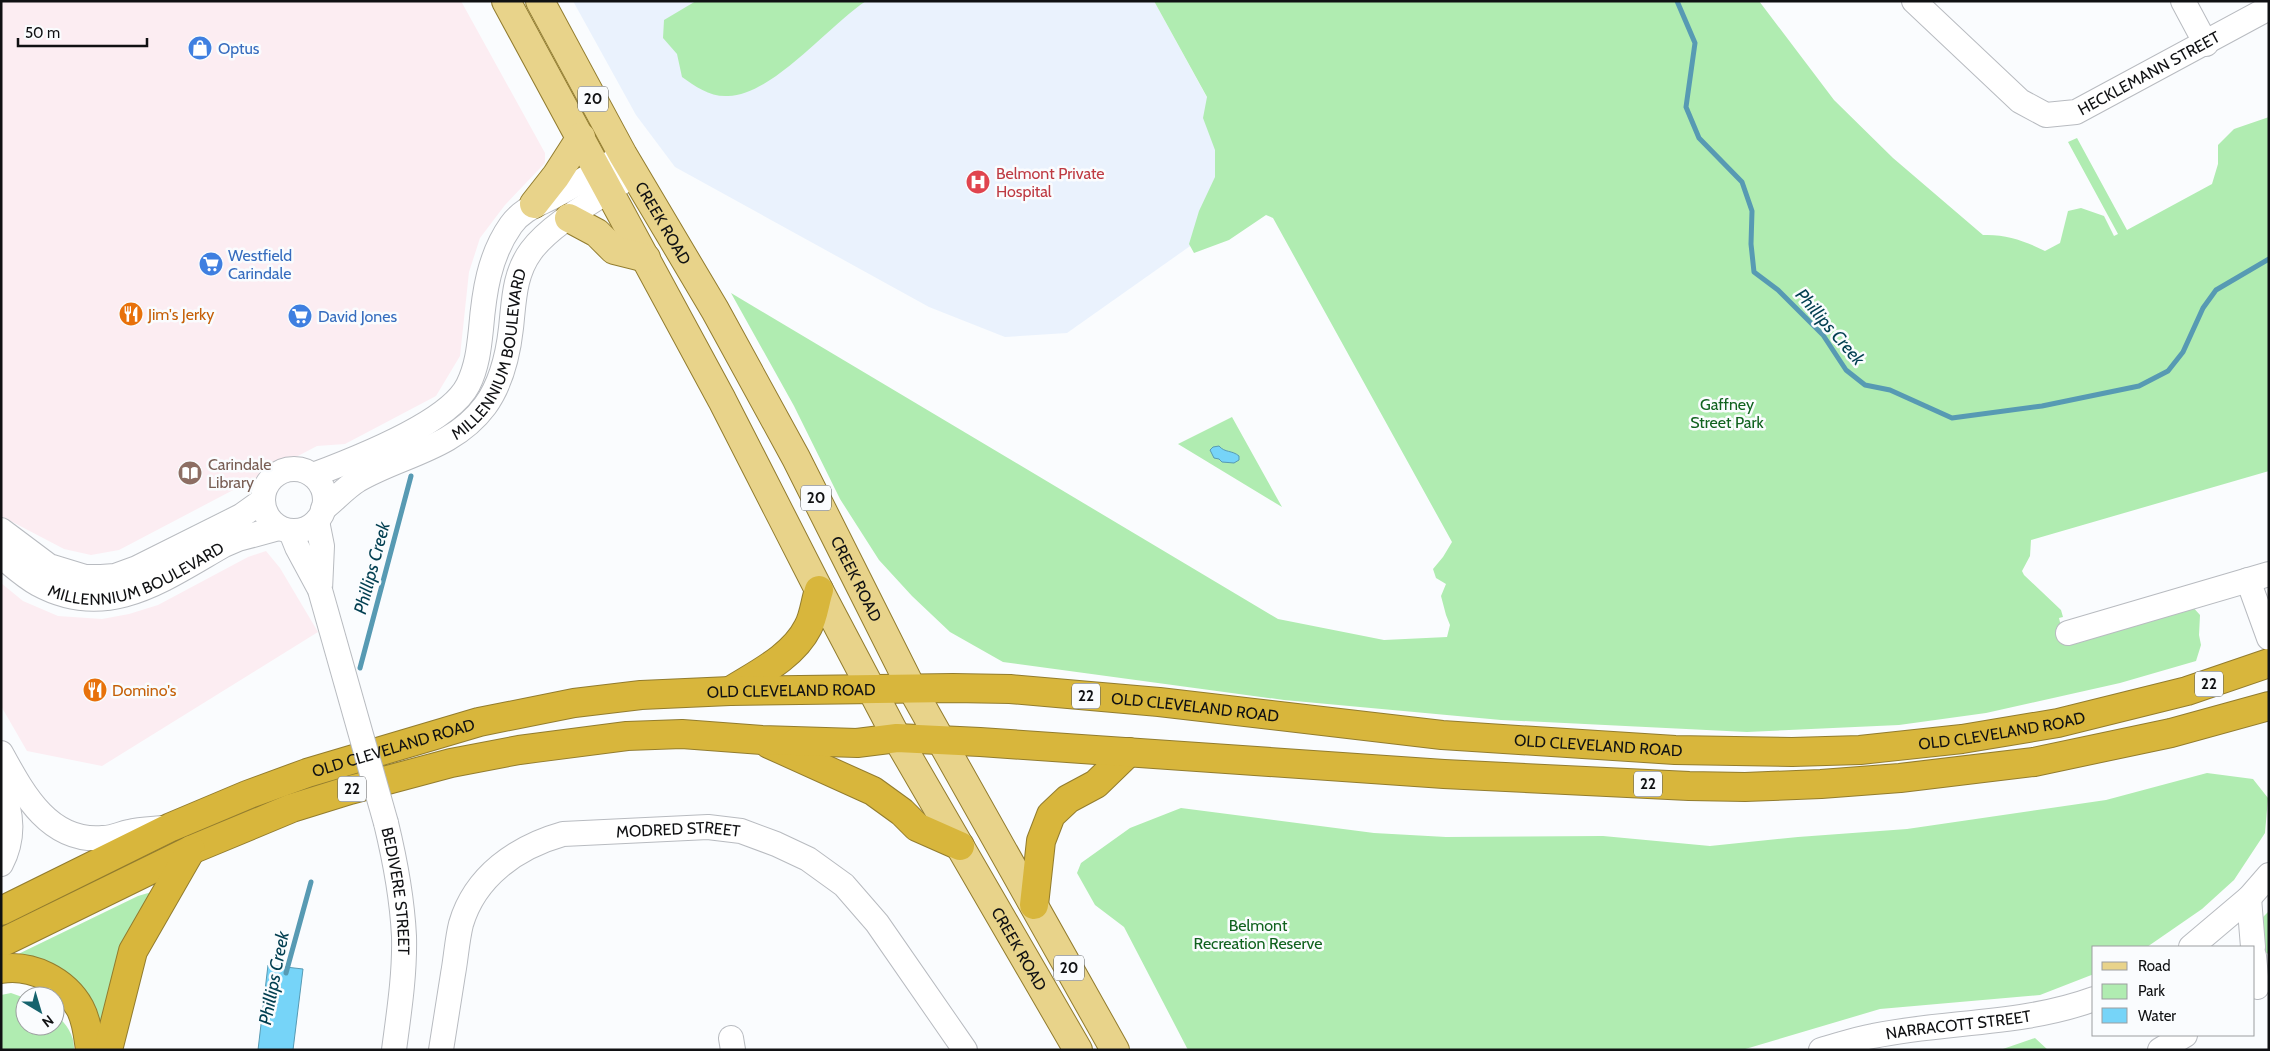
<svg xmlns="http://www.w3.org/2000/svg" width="2270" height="1051" font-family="Cabin,sans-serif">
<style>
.commercial{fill:#fcedf2}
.built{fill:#eaf2fd}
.green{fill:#b0ecb1}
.water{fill:#76d4f8;stroke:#579ab3}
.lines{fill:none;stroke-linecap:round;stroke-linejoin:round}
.stream{stroke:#579ab3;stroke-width:5}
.minor-casing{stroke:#b8bbc0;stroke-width:26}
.major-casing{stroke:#927c2e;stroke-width:30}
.highway-casing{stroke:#927c2e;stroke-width:30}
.minor{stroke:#fff;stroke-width:24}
.major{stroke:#e8d38a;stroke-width:28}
.highway{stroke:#d8b63c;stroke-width:28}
.minor-bridge-casing{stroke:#b8bbc0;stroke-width:26;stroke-linecap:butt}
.minor-bridge{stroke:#fff;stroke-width:24}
.labels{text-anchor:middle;stroke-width:5;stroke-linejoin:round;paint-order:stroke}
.shield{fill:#fafcfe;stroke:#56585a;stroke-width:1}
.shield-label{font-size:15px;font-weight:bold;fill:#101113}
.shop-label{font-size:16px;fill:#366cbe;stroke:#fafcfe;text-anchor:start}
.street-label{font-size:16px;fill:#101113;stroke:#fafcfe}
.health-label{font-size:16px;fill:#be3a42;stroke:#fafcfe;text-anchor:start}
.food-label{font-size:16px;fill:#c56008;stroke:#fafcfe;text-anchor:start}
.park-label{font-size:16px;fill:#10621e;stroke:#fafcfe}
.education-label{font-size:16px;fill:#785e54;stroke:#fafcfe;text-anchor:start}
.water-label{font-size:18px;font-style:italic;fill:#013e50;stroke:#fafcfe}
</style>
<rect width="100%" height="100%" fill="#fafcfe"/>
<!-- commercial -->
<path class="commercial" d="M1 1H461L545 153V163L505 205 480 238 469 272 460 356 436 396 345 444 317 446 119 550 91 555 64 549 1 516Z
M266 551 280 568 318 632 102 766 27 751 1 706V583L23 601 58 616 102 619 129 614 158 605 248 557Z"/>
<!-- built -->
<path class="built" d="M573 1H1154L1261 196 1067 333 1005 337 929 307 675 167 636 115Z"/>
<!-- green -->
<path class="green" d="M696 1H866C828 26 773 95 728 96 710 97 696 87 682 77L677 54 663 38 664 20Z
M1154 1H1759L1834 100 1893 158 1983 235C2006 234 2025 241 2045 251L2060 243 2068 211 2081 208 2104 216 2114 236 2118 234 2068 142 2077 138 2127 230 2212 184 2218 164V145L2234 129 2269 117V471L2031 540 2030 556 2022 571 2024 575 2061 610 2063 617 2059 618 2064 639 2191 605 2200 615 2199 635 2201 645 2196 661 2120 683 1986 713 1899 725 1747 732 1501 720 1284 700 1003 662 950 632 912 596 879 560 840 499 794 406 731 293 1278 619 1384 640 1447 637 1450 625 1446 615 1441 596 1446 584 1436 578 1433 569 1443 557 1452 542 1273 218 1266 215 1229 240 1194 253 1189 244 1199 211 1215 177V150L1203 118 1207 97Z
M1232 417 1282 507 1178 444Z
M2207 773 2253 779 2268 798 2265 833 2234 880 2202 909 2147 947H2094V974L2040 995 1880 1009 1742 1050H1188L1124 927 1095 905 1077 873 1081 863 1130 828 1181 808 1374 833 1446 837 1603 836 1710 846 1798 837 1907 829 2106 800Z
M155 891 103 1045 89 1016 8 959 138 896Z
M2269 911V954L2263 952 2257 923Z
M11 993 25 998V1026H55V1014C65 1022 75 1035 74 1050H1V995Z
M2035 1038 2048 1050H2000Z"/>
<!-- water -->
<path class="water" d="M1219 446C1225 453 1232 450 1239 456V460L1234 463 1222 462 1219 459 1214 458 1210 450 1213 447Z
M268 965 303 969 293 1050H258Z"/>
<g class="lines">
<!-- stream -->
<path class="stream" d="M1677 1 1695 43 1686 107 1699 138 1742 182 1752 211 1751 244 1754 272 1778 290 1823 335 1846 370 1865 385 1890 390 1952 418 2042 406 2139 386 2168 371 2183 352 2203 308 2216 290 2269 259
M360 668 411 476
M286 973 311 882"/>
<defs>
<g id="minor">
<path id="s1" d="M1914 1 2020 101 2046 115 2076 112 2269 8"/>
<path d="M2183 1 2206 44"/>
<circle cx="294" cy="500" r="31"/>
<path d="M313 475C353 460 449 423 468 385 477 367 479 348 481 329 484 293 489 256 511 225 524 207 541 204 558 194 580 182 602 169 623 155"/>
<path id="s2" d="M323 509C335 500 345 488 358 480 401 455 453 449 485 406 501 384 508 355 511 328 514 301 514 274 531 251 552 222 603 196 634 174"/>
<path d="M317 521 322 546 320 590"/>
<path d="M1 530 49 566 85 577H101L115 576 137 568 241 516 262 501"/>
<path d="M291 532 297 547 318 586"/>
<path id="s3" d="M1 556C13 566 25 577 38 584 108 622 164 579 224 545L238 539 279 528"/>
<path d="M2248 580 2269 638"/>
<path d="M2068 633 2269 574"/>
<path d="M1 753C23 793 49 843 103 838 112 838 120 834 129 832 140 829 152 829 163 828"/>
<path d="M1 789C13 813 14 839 1 864"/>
<path id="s4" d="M386 823C395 860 402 897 404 936 405 974 399 1012 394 1050"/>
<path d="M2249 898 2253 947"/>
<path d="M2191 947 2249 898 2269 875"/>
<path d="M2254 956 2257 987"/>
<path d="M731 1038 733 1050"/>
<path id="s5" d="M441 1050C445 1024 449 999 453 974 456 958 457 940 461 924 475 876 517 847 563 834L708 827 741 831 776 844 808 859 844 885 877 923 965 1050"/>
<path id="s6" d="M1821 1050C1839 1045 1856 1039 1873 1036 1946 1021 2023 1025 2094 999"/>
<path d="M2160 1050 2185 1035"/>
</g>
<g id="major">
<path id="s7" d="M506 1 722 400 819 590 897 738 1078 1050"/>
<path id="s8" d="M540 1 623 155 715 310 796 458 912 689 1115 1050"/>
<path d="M534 204 556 176 581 137"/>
<path d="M569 218 597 233 614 250 646 258"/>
</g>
<g id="highway">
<path d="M730 691C757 674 793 657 808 627 814 616 815 602 819 590"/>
<path d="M769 744 873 791 902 812 917 827 960 846"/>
<path d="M1034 905 1041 841 1051 815 1068 799 1096 784 1129 752"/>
<path id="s9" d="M1 911 171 827 247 795 307 773 479 722 574 703 641 695 730 691 953 688 1010 689 1159 702 1442 735 1675 750 1792 752 1860 750 1962 739 2058 723 2187 691 2269 663"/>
<path d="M1 943 191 850 292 808 350 790 451 763 519 750 627 736 682 734 762 740 857 743 897 738 980 742 1444 774 1689 786 1745 787 1821 784 1900 778 2034 762 2171 733 2269 706"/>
<path d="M1 969C32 964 65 981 80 1008 87 1021 88 1036 90 1050"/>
<path d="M108 1050 133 951 191 850"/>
</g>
</defs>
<!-- minor casing -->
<use href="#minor" class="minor-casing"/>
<!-- major casing -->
<use href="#major" class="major-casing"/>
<!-- highway casing -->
<use href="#highway" class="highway-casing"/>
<!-- minor -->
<use href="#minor" class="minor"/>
<!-- major -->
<use href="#major" class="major"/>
<!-- highway -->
<use href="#highway" class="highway"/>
<defs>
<path id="minor-bridge" d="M320 590 386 823"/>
</defs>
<!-- minor-bridge casing -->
<use href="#minor-bridge" class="minor-bridge-casing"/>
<!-- minor-bridge -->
<use href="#minor-bridge" class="minor-bridge"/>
</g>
<!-- icons -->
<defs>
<symbol id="shop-disc" viewBox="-11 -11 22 22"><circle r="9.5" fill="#3f7fe0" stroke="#fafcfe"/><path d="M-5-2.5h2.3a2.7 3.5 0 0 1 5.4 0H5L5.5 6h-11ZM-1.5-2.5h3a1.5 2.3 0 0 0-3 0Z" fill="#fff"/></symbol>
<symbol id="hospital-disc" viewBox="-11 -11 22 22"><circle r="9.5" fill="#e0444e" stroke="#fafcfe"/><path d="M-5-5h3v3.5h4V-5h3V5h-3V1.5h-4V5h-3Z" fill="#fff"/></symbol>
<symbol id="supermarket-disc" viewBox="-11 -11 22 22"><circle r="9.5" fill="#3f7fe0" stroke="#fafcfe"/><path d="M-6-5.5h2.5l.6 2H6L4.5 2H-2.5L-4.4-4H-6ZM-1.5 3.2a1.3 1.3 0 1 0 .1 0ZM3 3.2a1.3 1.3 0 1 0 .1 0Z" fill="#fff"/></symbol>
<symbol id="restaurant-disc" viewBox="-11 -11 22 22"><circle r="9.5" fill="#e8710a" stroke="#fafcfe"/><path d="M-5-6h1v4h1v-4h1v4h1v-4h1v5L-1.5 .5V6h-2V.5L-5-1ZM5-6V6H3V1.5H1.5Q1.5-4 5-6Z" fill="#fff"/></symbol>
<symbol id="library-disc" viewBox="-11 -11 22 22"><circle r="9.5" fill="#8d6e63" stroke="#fafcfe"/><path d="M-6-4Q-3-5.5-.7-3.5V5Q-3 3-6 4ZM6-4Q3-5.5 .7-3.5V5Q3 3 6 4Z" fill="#fff"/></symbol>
</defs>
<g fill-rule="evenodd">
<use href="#shop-disc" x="186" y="34" width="28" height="28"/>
<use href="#hospital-disc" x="964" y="168" width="28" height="28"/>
<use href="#supermarket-disc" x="197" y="250" width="28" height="28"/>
<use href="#restaurant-disc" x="117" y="300" width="28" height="28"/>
<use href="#supermarket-disc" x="286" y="302" width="28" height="28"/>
<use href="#library-disc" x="176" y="459" width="28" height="28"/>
<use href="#restaurant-disc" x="81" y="676" width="28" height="28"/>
</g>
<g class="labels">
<!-- shield labels -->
<g class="shield">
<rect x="578" y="86.5" width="30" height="25" rx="4"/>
<rect x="801" y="485.5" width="30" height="25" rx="4"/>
<rect x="2195" y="671.5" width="28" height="25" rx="4"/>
<rect x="1072" y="683.5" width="28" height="25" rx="4"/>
<rect x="1634" y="771.5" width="28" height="25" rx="4"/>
<rect x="338" y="776.5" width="28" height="25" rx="4"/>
<rect x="1054" y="955.5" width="30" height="25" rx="4"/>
</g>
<g class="shield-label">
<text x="593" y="104">20</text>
<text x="816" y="503">20</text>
<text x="2209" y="689">22</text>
<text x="1086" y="701">22</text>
<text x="1648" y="789">22</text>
<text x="352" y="794">22</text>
<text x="1069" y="973">20</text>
</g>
<!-- shop labels -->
<g class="shop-label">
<text x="218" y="54">Optus</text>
<text x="228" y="261">Westfield<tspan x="228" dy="18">Carindale</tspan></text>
<text x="318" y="322">David Jones</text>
</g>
<!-- street labels -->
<g class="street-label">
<text dy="6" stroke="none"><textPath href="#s1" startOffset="288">HECKLEMANN STREET</textPath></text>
<text dy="6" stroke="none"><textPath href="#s8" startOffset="254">CREEK ROAD</textPath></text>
<text dy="6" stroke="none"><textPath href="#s2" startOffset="244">MILLENNIUM BOULEVARD</textPath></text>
<text dy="6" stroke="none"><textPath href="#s3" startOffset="152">MILLENNIUM BOULEVARD</textPath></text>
<text dy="6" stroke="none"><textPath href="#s8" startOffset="659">CREEK ROAD</textPath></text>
<text dy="6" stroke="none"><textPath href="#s9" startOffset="830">OLD CLEVELAND ROAD</textPath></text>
<text dy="6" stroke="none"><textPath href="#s9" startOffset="1235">OLD CLEVELAND ROAD</textPath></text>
<text dy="6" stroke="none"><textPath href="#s9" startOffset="2045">OLD CLEVELAND ROAD</textPath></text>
<text dy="6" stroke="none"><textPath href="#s9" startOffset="1640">OLD CLEVELAND ROAD</textPath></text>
<text dy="6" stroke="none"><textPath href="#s9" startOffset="426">OLD CLEVELAND ROAD</textPath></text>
<text dy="6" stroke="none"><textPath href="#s5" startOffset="385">MODRED STREET</textPath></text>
<text dy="6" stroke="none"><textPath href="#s4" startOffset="69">BEDIVERE STREET</textPath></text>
<text dy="6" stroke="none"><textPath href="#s7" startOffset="1078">CREEK ROAD</textPath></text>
<text dy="6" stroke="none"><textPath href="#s6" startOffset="140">NARRACOTT STREET</textPath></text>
</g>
<!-- health labels -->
<g class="health-label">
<text x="996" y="179">Belmont Private<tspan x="996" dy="18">Hospital</tspan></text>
</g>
<!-- food labels -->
<g class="food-label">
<text x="148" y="320">Jim's Jerky</text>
<text x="112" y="696">Domino's</text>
</g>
<!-- park labels -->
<g class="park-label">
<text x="1727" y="410">Gaffney<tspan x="1727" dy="18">Street Park</tspan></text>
<text x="1258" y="931">Belmont<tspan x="1258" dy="18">Recreation Reserve</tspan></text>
</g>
<!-- education labels -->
<g class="education-label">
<text x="208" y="470">Carindale<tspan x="208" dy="18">Library</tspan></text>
</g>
<!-- water labels -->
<g class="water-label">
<text transform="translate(1830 327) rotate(49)" y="6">Phillips Creek</text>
<text transform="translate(372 568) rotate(-75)" y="6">Phillips Creek</text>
<text transform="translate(274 978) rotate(-79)" y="6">Phillips Creek</text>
</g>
</g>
<!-- border -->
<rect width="2270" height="1051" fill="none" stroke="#101113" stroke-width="5"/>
<!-- legend -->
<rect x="2092" y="946" width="162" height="90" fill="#fafcfe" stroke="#9c9ea0"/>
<rect x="2102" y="962" width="25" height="8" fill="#e8d38a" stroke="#9c9ea0"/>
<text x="2138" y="971" font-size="15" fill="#101113">Road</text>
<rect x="2102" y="984" width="25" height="15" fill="#b0ecb1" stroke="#9c9ea0"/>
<text x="2138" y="996" font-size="15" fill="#101113">Park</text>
<rect x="2102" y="1008" width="25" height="15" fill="#76d4f8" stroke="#9c9ea0"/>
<text x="2138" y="1021" font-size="15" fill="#101113">Water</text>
<!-- north arrow -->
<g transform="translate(40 1011) rotate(142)"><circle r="24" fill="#fafcfe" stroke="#9c9ea0"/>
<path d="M0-4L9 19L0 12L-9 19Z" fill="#16636d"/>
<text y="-8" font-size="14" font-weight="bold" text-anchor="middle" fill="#101113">N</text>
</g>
<!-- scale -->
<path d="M18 38v8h129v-8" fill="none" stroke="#101113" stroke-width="2.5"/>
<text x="25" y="38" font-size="15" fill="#101113" stroke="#fafcfe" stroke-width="4" paint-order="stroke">50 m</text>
</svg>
